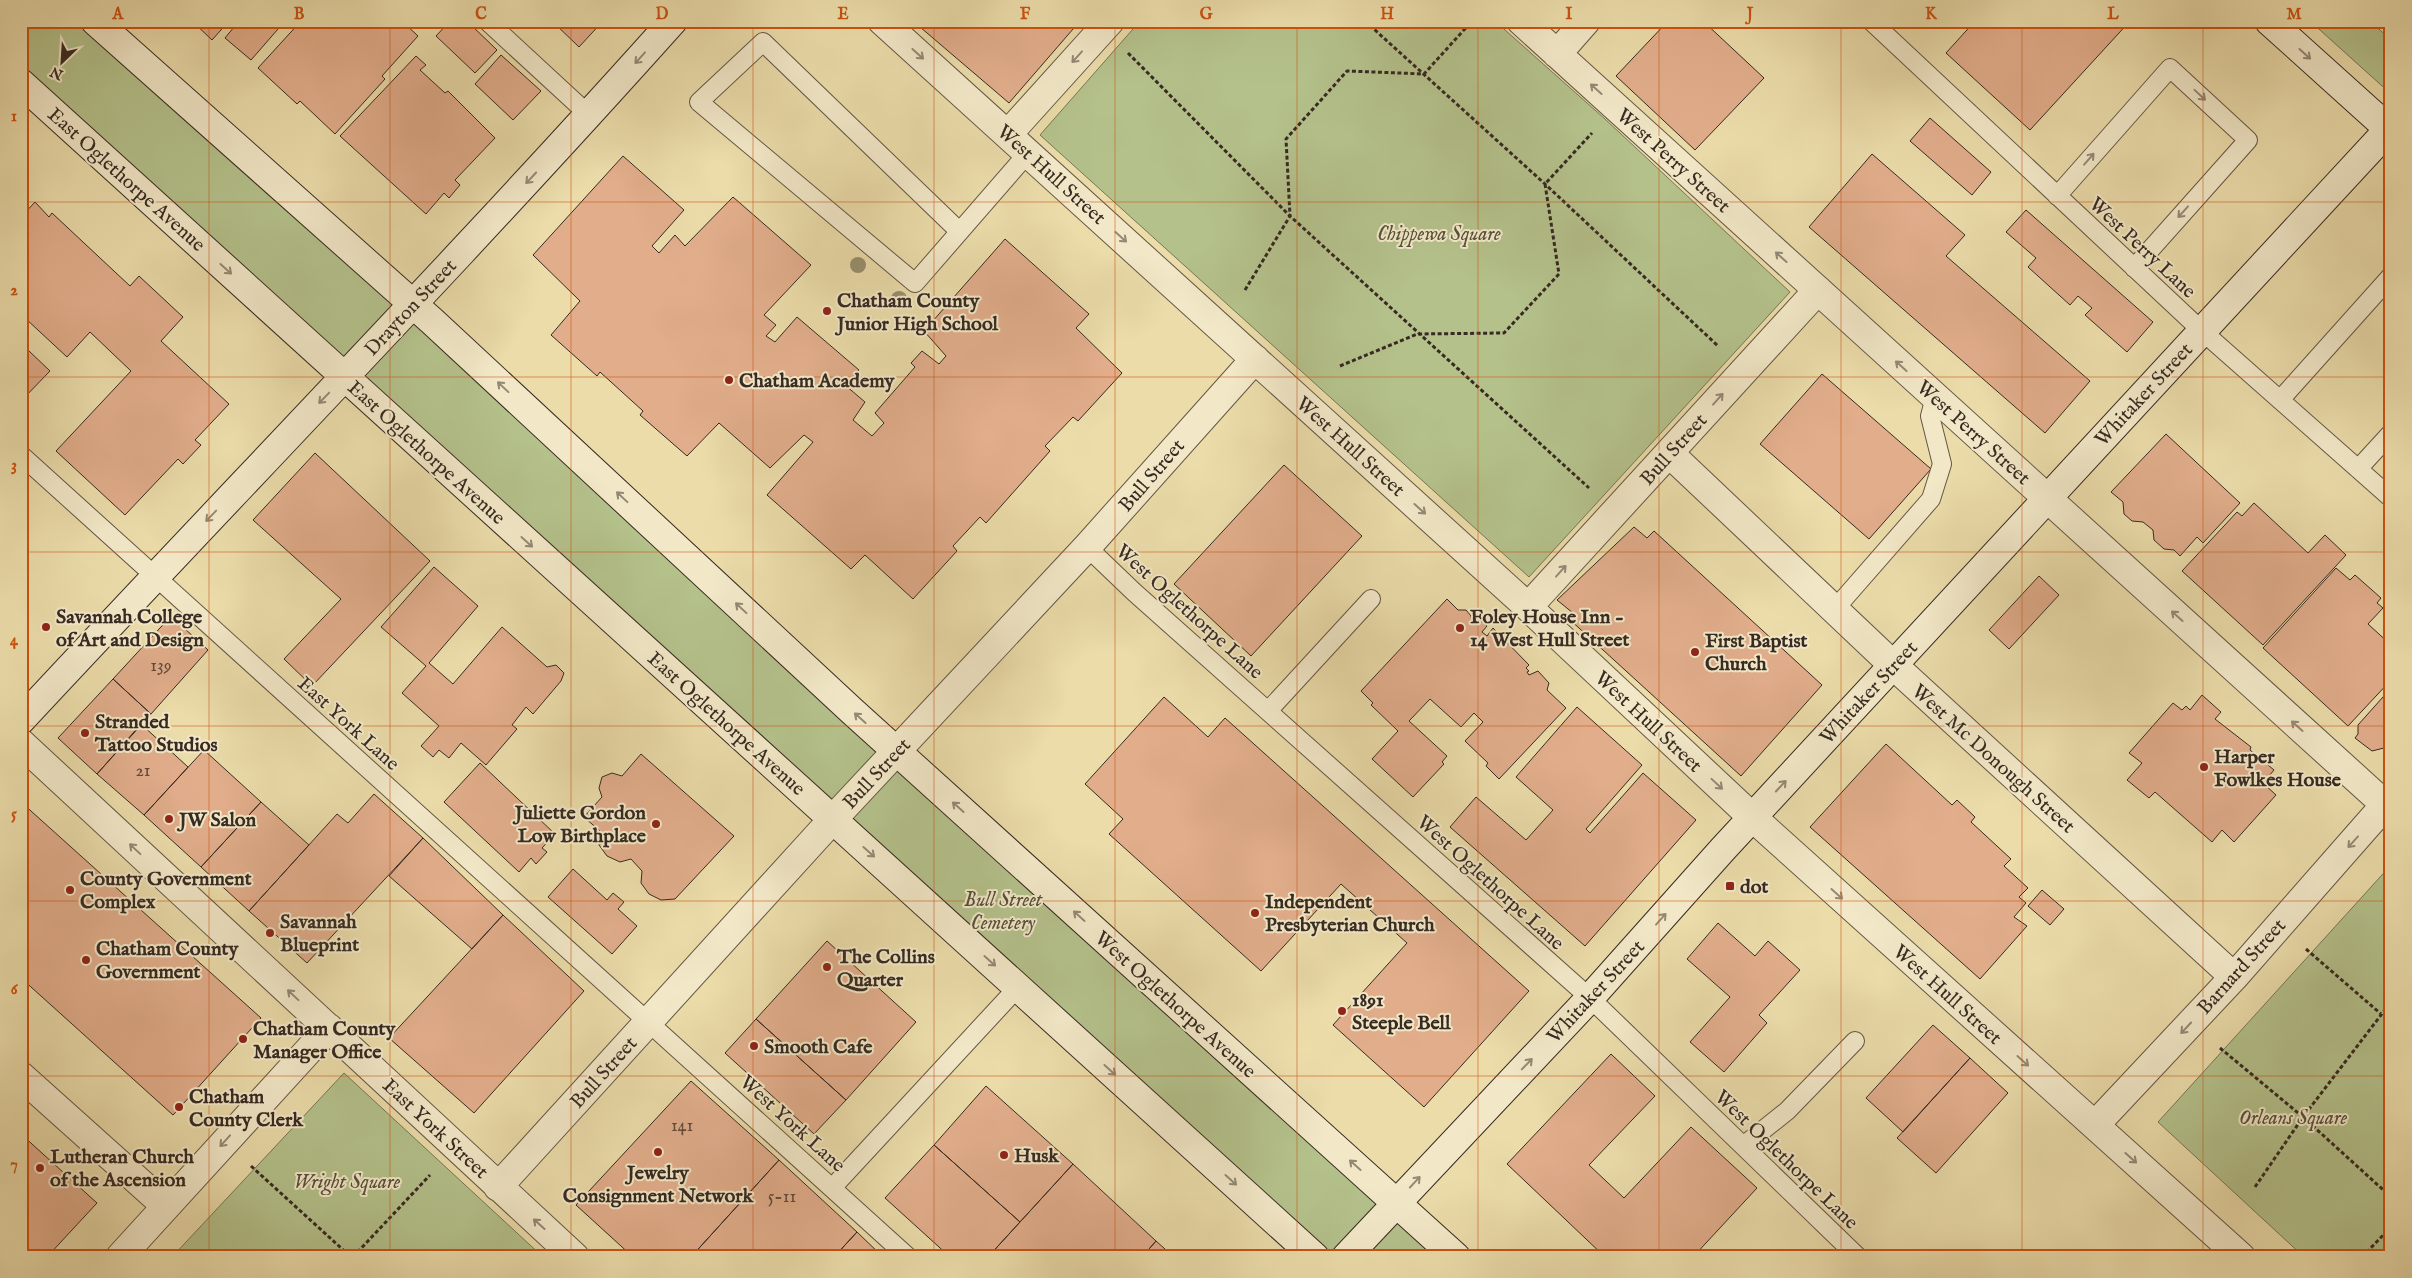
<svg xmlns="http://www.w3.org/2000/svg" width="2412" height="1278" font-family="'IM FELL English',serif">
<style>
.green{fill:#b4c18b;stroke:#767656}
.building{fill:#e1ad8b;stroke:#372a22}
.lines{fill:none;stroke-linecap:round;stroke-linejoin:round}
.lane-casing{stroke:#645644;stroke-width:20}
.street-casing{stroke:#645644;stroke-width:30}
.secondary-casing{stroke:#372a22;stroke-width:30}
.path{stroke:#372a22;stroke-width:3;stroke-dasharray:4 2.5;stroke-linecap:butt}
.lane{stroke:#f2e8c8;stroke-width:18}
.street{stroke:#f2e8c8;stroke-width:28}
.secondary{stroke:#f2e8c8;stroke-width:28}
.tree{fill:#998f6e}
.oneway{stroke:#948975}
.grid{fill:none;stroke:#cd520f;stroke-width:1;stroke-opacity:0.55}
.poi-dot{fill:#8f2418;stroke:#f2e8c8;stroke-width:2}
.labels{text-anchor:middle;stroke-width:4;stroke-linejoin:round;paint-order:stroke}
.number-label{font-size:18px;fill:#624b3c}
.street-label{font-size:20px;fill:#372a22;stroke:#f2e8c8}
.park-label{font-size:20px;font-style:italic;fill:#56503c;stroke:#f2e8c8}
.poi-label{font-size:20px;font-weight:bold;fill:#372a22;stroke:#f2e8c8;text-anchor:start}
.neatline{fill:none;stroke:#cd520f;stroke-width:2}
.grid-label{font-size:16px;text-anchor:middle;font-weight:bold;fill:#cd520f}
</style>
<rect width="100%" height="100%" fill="#ebdcaa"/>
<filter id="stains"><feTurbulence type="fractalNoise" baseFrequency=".004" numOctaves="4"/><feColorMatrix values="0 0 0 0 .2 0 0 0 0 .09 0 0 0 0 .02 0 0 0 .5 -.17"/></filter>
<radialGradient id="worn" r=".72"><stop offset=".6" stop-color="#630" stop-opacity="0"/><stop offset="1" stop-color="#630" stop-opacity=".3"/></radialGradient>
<!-- green -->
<path class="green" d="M21 21H116L1463 1257H1323L21 87Z
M1140 21H1495L1605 119 1790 292 1529 577 1040 135Z
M2310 21H2370L2391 40V94Z
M2391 865V1257H2304L2158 1122Z
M344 1073 543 1257H172Z"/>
<!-- building -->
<path class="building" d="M192 21H229L212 40Z
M239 21H285L251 60 225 38Z
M301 21H402L418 36 382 76 385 79 335 134 300 101 297 104 258 68Z
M450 21H467L497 50 475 73 436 36Z
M552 21H603L579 47Z
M913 21H1080L1009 103Z
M1668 21H1703L1764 78 1695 150 1616 76Z
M1975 21H2130L2030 130 1946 53Z
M501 55 541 91 513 120 475 84Z
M416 56 426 65 420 70 445 93 448 91 495 138 455 180 460 185 449 198 444 193 426 214 340 136Z
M1930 118 1991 172 1972 195 1910 141Z
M1872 154 1965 235 1946 256 2090 381 2045 433 1809 227Z
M623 156 684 210 652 246 659 253 675 235 685 246 733 197 811 265 764 315 776 325 766 336 775 342 797 317 859 370 845 385 865 402 853 420 872 436 884 423 875 413 915 367 911 363 922 351 939 364 946 356 924 331 1005 239 1089 314 1076 328 1122 373 1078 421 1073 417 1045 446 1050 451 986 523 980 517 953 546 957 551 913 599 865 555 851 569 767 495 813 442 804 435 770 468 719 423 687 456 640 415 643 411 600 372 597 376 551 335 580 301 533 255Z
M35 202 49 217 52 213 130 286 139 276 183 317 161 341 229 404 195 440 201 445 183 464 178 459 125 515 56 451 131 371 90 332 67 357 25 318 21 322V217Z
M2026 210 2153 322 2127 352 2085 315 2092 308 2078 296 2070 305 2028 267 2036 258 2006 232Z
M28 350 50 371 21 401V357Z
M1822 374 1931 469 1869 539 1760 444Z
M2166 434 2240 503 2203 543 2197 537 2180 556 2174 550 2164 549 2154 540 2153 530 2143 522 2132 521 2124 514 2123 502 2111 492Z
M315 453 430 561 312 686 284 659 341 599 253 520Z
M1284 465 1362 536 1251 656 1174 584Z
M2254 503 2308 553 2325 535 2346 555 2263 645 2182 571 2237 512 2242 516Z
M1634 527 1647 538 1654 531 1822 685 1741 776 1568 618 1573 613 1557 600Z
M434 567 478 606 429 663 453 684 502 627 547 667 556 665 564 673 561 681 533 714 526 707 512 725 517 729 486 765 461 743 449 758 439 750 433 757 421 746 439 726 402 693 426 666 381 627Z
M2336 568 2350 580 2355 575 2381 598 2377 603 2383 608 2368 624 2391 645V680L2348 726 2263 648Z
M2039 576 2059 595 2009 649 1989 630Z
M1447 599 1458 610H1466L1471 616 1472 623 1477 618 1487 626 1482 632 1487 636 1493 628 1529 665 1526 668 1529 671 1527 672 1529 675 1538 671 1549 683 1547 690 1566 708 1499 779 1486 766 1488 763 1465 741 1483 722 1474 713 1461 727 1430 699 1409 721 1447 756 1442 762 1444 764 1413 797 1372 759 1398 731 1371 705 1373 703 1361 691Z
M171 616 208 650 151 714 113 679Z
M113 679 151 714 97 774 58 738Z
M2391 688V754L2384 748 2372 751 2355 738 2358 734V725Z
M2202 695 2221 712 2215 719 2251 747 2250 750 2274 770 2263 783 2276 795 2234 842 2222 830 2212 842 2155 792 2149 798 2127 780 2142 763 2129 753 2173 703 2182 710 2186 706 2190 710Z
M1164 697 1208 737 1225 718 1529 991 1424 1107 1333 1025 1407 943 1341 884 1261 971 1109 834 1123 819 1085 784Z
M1577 707 1642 765 1586 829 1590 833 1643 773 1696 820 1585 946 1450 827 1476 797 1526 840 1553 810 1516 777Z
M141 724 188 767 144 815 97 774Z
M1886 744 1952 805 1957 800 1975 817 1971 822 2011 859 2004 866 2028 888 2019 897 2026 903 2014 917 2027 926 1980 979 1810 827Z
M204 750 261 802 201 867 144 815Z
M641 754 734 836 675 899 661 900 649 894 641 883 642 871 631 859 620 862 607 856 599 845 601 832 584 817 602 797 599 788 602 777 612 773 622 776Z
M480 763 555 834 542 848 547 852 536 864 531 858 519 872 444 802Z
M374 794 423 838 307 963 249 911 337 814 348 823Z
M21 802 261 1018 173 1115 21 978Z
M261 802 309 845 249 911 201 867Z
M423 838 503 915 472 949 389 876Z
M573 869 607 900 613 893 624 902 618 909 637 926 612 954 548 897Z
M2042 890 2064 909 2050 925 2028 906Z
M503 915 584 991 474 1113 389 1038Z
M1718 923 1755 956 1768 941 1800 970 1759 1015 1767 1023 1724 1072 1690 1042 1730 997 1687 959Z
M827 941 916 1022 846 1100 756 1019Z
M756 1019 846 1100 814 1134 725 1053Z
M1933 1025 1970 1058 1903 1132 1866 1098Z
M1611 1054 1655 1096 1589 1165 1624 1198 1691 1127 1757 1188 1693 1257H1605L1507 1164Z
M1970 1058 2008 1093 1936 1173 1897 1138Z
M691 1081 779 1160 691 1257H633L576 1205Z
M986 1086 1073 1164 1020 1222 934 1145Z
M21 1134 97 1203 47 1257H21Z
M934 1145 1020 1222 988 1257H950L885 1198Z
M779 1160 857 1232 834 1257H691Z
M1073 1164 1156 1241 1142 1257H988Z
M857 1232 883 1257H834Z
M1156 1241 1174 1257H1142Z"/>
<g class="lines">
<defs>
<path id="lane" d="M487 21 589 115
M1871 21 2202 331 2391 498
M2057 196 2170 68 2248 140 2134 268
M959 231 763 42 699 102 915 283 1028 153
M2280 400 2391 276
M21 455 908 1257
M2358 469 2391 433
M1087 547 1134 592 1590 998 1858 1257
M1834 610 1931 499 1942 464 1930 416 1935 397
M1268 711 1371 599
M1743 1146 1787 1111 1855 1041
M832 1188 1018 987"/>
<path id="street" d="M882 21 1528 607 1752 817 2241 1257
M1521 21 2391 810
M1557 54 1586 21
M1008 134 1110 21
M1669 453 1893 665 2234 977
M1528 607 1818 290
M21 743 575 1257
M21 1076 166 1206
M2095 1125 2234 977 2385 805
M498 1187 833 819 1087 547 1255 359
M120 1257 329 1028"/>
<path id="secondary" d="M95 21 432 321 852 711 1456 1257
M2269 21 2391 131
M21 83 1315 1257
M21 720C238 487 460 259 673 21
M1346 1257 1590 998 1723 849 2391 127"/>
</defs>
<!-- lane casing -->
<use href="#lane" class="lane-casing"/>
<!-- street casing -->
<use href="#street" class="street-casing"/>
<!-- secondary casing -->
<use href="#secondary" class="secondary-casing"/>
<!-- path -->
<path class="path" d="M1365 21 1545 184 1718 346
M1128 53 1290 216 1589 488
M1245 290 1290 216 1286 139 1347 71 1424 74 1472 21
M1340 366 1417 334 1504 333 1559 274 1545 184 1592 133
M2306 949 2381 1014
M2220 1048 2303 1117 2391 1002
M251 1166 351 1257
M2255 1187 2303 1117 2391 1197
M353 1257 430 1175
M2362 1257 2391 1227"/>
<!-- lane -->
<use href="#lane" class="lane"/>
<!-- street -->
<use href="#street" class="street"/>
<!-- secondary -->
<use href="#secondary" class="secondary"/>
</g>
<!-- trees -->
<g class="tree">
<circle cx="858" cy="265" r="8"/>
<circle cx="899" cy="299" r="8"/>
</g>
<!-- one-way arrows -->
<defs><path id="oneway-shaft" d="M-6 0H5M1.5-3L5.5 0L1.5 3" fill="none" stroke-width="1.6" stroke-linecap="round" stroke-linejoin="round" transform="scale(1.25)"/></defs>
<g class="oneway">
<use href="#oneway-shaft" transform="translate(918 54) rotate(42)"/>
<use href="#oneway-shaft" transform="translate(2305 54) rotate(42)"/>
<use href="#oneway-shaft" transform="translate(1077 57) rotate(132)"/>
<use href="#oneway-shaft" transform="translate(640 58) rotate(132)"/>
<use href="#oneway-shaft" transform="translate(1596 89) rotate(-138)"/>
<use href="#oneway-shaft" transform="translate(2200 95) rotate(43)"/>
<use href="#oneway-shaft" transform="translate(2089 159) rotate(-49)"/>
<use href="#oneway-shaft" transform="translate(531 178) rotate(133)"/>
<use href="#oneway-shaft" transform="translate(2183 212) rotate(132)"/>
<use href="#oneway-shaft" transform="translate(1121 237) rotate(42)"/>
<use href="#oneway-shaft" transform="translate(1781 257) rotate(-138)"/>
<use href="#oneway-shaft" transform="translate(226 269) rotate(42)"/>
<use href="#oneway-shaft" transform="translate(1901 366) rotate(-138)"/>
<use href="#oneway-shaft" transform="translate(503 387) rotate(-137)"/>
<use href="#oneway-shaft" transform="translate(324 398) rotate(134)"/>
<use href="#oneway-shaft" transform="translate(1718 399) rotate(-48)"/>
<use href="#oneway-shaft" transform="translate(622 497) rotate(-137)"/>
<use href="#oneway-shaft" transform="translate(1420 509) rotate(42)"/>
<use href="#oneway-shaft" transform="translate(211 516) rotate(134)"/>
<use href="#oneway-shaft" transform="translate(527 542) rotate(42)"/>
<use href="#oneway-shaft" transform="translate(1561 571) rotate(-48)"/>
<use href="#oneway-shaft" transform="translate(741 608) rotate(-137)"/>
<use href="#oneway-shaft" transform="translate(2177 616) rotate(-138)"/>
<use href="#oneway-shaft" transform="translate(860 718) rotate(-138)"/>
<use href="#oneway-shaft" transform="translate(2297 726) rotate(-138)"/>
<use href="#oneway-shaft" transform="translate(1717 784) rotate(43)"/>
<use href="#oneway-shaft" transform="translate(1781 786) rotate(-47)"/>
<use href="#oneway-shaft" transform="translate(958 807) rotate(-138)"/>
<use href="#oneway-shaft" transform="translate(2353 842) rotate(132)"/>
<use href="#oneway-shaft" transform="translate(135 849) rotate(-137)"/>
<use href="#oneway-shaft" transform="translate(869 852) rotate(42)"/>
<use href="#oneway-shaft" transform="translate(1837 894) rotate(42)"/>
<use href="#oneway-shaft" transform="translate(1079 916) rotate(-138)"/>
<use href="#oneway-shaft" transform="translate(1661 919) rotate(-48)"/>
<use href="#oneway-shaft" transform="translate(990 961) rotate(42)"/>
<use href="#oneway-shaft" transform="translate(293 995) rotate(-137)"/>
<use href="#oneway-shaft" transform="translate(2186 1028) rotate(133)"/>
<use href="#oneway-shaft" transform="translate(2023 1061) rotate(42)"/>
<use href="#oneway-shaft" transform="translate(1527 1064) rotate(-46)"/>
<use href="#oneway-shaft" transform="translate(1110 1070) rotate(42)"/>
<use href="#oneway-shaft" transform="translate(225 1141) rotate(132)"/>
<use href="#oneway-shaft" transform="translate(2131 1158) rotate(42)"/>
<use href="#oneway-shaft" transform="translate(1355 1165) rotate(-138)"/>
<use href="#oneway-shaft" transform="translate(1231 1180) rotate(42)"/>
<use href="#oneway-shaft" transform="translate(1415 1182) rotate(-47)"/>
<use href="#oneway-shaft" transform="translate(539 1224) rotate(-138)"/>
</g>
<!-- grid -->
<path class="grid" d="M209 21V1257M390 21V1257M571 21V1257M753 21V1257M934 21V1257M1115 21V1257M1297 21V1257M1478 21V1257M1659 21V1257M1841 21V1257M2022 21V1257M2203 21V1257M21 202H2391M21 377H2391M21 552H2391M21 726H2391M21 901H2391M21 1076H2391"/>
<!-- markers -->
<g class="poi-dot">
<circle cx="827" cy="311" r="5"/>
<circle cx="729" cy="380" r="5"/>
<circle cx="46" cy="627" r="5"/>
<circle cx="1460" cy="628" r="5"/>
<circle cx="1695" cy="652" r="5"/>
<circle cx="85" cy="733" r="5"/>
<circle cx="2204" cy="767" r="5"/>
<circle cx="169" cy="819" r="5"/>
<circle cx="656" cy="824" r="5"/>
<rect x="1725" y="881" width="10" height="10" rx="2.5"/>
<circle cx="70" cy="890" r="5"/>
<circle cx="1255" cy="913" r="5"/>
<circle cx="270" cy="933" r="5"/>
<circle cx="86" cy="960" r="5"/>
<circle cx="827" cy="967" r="5"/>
<circle cx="1342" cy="1011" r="5"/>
<circle cx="243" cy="1039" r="5"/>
<circle cx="754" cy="1046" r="5"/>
<circle cx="179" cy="1107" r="5"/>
<circle cx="658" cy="1152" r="5"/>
<circle cx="1004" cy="1155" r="5"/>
<circle cx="40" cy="1168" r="5"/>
</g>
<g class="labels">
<!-- number labels -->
<g class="number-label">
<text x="161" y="671">139</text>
<text x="143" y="776">21</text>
<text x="682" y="1131">141</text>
<text x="782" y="1202">5-11</text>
</g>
<!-- street labels -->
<g class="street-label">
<text transform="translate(1674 160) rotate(42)" y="7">West Perry Street</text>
<text transform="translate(1052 174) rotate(42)" y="7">West Hull Street</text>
<text transform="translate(127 179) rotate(42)" y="7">East Oglethorpe Avenue</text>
<text transform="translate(2143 247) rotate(43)" y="7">West Perry Lane</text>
<text transform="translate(410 307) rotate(-47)" y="7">Drayton Street</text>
<text transform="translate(2143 394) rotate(-47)" y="7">Whitaker Street</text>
<text transform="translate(1974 432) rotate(42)" y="7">West Perry Street</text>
<text transform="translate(1351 446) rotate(42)" y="7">West Hull Street</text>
<text transform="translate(1673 449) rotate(-48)" y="7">Bull Street</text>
<text transform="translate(427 452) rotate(42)" y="7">East Oglethorpe Avenue</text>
<text transform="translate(1151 475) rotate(-49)" y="7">Bull Street</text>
<text transform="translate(1190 611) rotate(42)" y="7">West Oglethorpe Lane</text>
<text transform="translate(1868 692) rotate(-47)" y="7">Whitaker Street</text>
<text transform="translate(1649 721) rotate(43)" y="7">West Hull Street</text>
<text transform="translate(349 723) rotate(42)" y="7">East York Lane</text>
<text transform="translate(727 723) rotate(42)" y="7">East Oglethorpe Avenue</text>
<text transform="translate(1994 758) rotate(42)" y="7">West Mc Donough Street</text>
<text transform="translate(876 773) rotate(-47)" y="7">Bull Street</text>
<text transform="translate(1491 882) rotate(42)" y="7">West Oglethorpe Lane</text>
<text transform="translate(2241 966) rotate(-48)" y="7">Barnard Street</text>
<text transform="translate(1595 991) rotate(-47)" y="7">Whitaker Street</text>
<text transform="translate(1948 994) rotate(42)" y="7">West Hull Street</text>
<text transform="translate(1176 1004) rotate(42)" y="7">West Oglethorpe Avenue</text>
<text transform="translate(603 1072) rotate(-48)" y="7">Bull Street</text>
<text transform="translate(793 1123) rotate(42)" y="7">West York Lane</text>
<text transform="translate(436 1128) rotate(43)" y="7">East York Street</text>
<text transform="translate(1787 1159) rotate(44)" y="7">West Oglethorpe Lane</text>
</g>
<!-- park labels -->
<g class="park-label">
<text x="1439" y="240">Chippewa Square</text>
<text x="1003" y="906">Bull Street<tspan x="1003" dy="23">Cemetery</tspan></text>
<text x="2293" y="1124">Orleans Square</text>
<text x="347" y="1188">Wright Square</text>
</g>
<!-- poi labels -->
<g class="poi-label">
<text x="837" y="307">Chatham County<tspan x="837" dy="23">Junior High School</tspan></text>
<text x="739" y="387">Chatham Academy</text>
<text x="56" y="623">Savannah College<tspan x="56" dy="23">of Art and Design</tspan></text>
<text x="1470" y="623">Foley House Inn -<tspan x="1470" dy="23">14 West Hull Street</tspan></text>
<text x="1705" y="647">First Baptist<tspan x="1705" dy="23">Church</tspan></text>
<text x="95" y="728">Stranded<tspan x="95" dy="23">Tattoo Studios</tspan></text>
<text x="2214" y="763">Harper<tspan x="2214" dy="23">Fowlkes House</tspan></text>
<text x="646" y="819" text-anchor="end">Juliette Gordon<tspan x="646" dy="23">Low Birthplace</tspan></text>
<text x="179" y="826">JW Salon</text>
<text x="80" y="885">County Government<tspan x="80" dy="23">Complex</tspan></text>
<text x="1740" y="893">dot</text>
<text x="1265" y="908">Independent<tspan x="1265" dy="23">Presbyterian Church</tspan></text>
<text x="280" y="928">Savannah<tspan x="280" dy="23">Blueprint</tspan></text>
<text x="96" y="955">Chatham County<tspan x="96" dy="23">Government</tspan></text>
<text x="837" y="963">The Collins<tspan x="837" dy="23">Quarter</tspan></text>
<text x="1352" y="1006">1891<tspan x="1352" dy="23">Steeple Bell</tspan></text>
<text x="253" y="1035">Chatham County<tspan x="253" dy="23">Manager Office</tspan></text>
<text x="764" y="1053">Smooth Cafe</text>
<text x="189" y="1103">Chatham<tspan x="189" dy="23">County Clerk</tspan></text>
<text x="1014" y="1162">Husk</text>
<text x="50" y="1163">Lutheran Church<tspan x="50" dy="23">of the Ascension</tspan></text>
<text x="658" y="1179" text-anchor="middle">Jewelry<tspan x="658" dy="23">Consignment Network</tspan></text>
</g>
</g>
<!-- margin -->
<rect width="2412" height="1278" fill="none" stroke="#ebdcaa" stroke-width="55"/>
<!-- north arrow -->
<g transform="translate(62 62) rotate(205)" stroke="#f2e8c8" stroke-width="4" paint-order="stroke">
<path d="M0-4L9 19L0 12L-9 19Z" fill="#372a22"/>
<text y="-8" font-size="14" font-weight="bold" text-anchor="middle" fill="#372a22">N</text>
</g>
<rect x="28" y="28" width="2356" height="1222" class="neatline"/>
<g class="grid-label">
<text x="118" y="19">A</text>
<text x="299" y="19">B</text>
<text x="481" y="19">C</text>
<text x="662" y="19">D</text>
<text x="843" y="19">E</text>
<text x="1025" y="19">F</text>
<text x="1206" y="19">G</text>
<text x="1387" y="19">H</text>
<text x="1569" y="19">I</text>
<text x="1750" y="19">J</text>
<text x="1931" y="19">K</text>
<text x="2113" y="19">L</text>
<text x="2294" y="19">M</text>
<text x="14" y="121">1</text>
<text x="14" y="295">2</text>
<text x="14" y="470">3</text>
<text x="14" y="645">4</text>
<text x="14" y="819">5</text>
<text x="14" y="994">6</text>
<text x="14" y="1169">7</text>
</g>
<rect width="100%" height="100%" filter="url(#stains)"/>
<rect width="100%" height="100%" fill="url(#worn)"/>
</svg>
